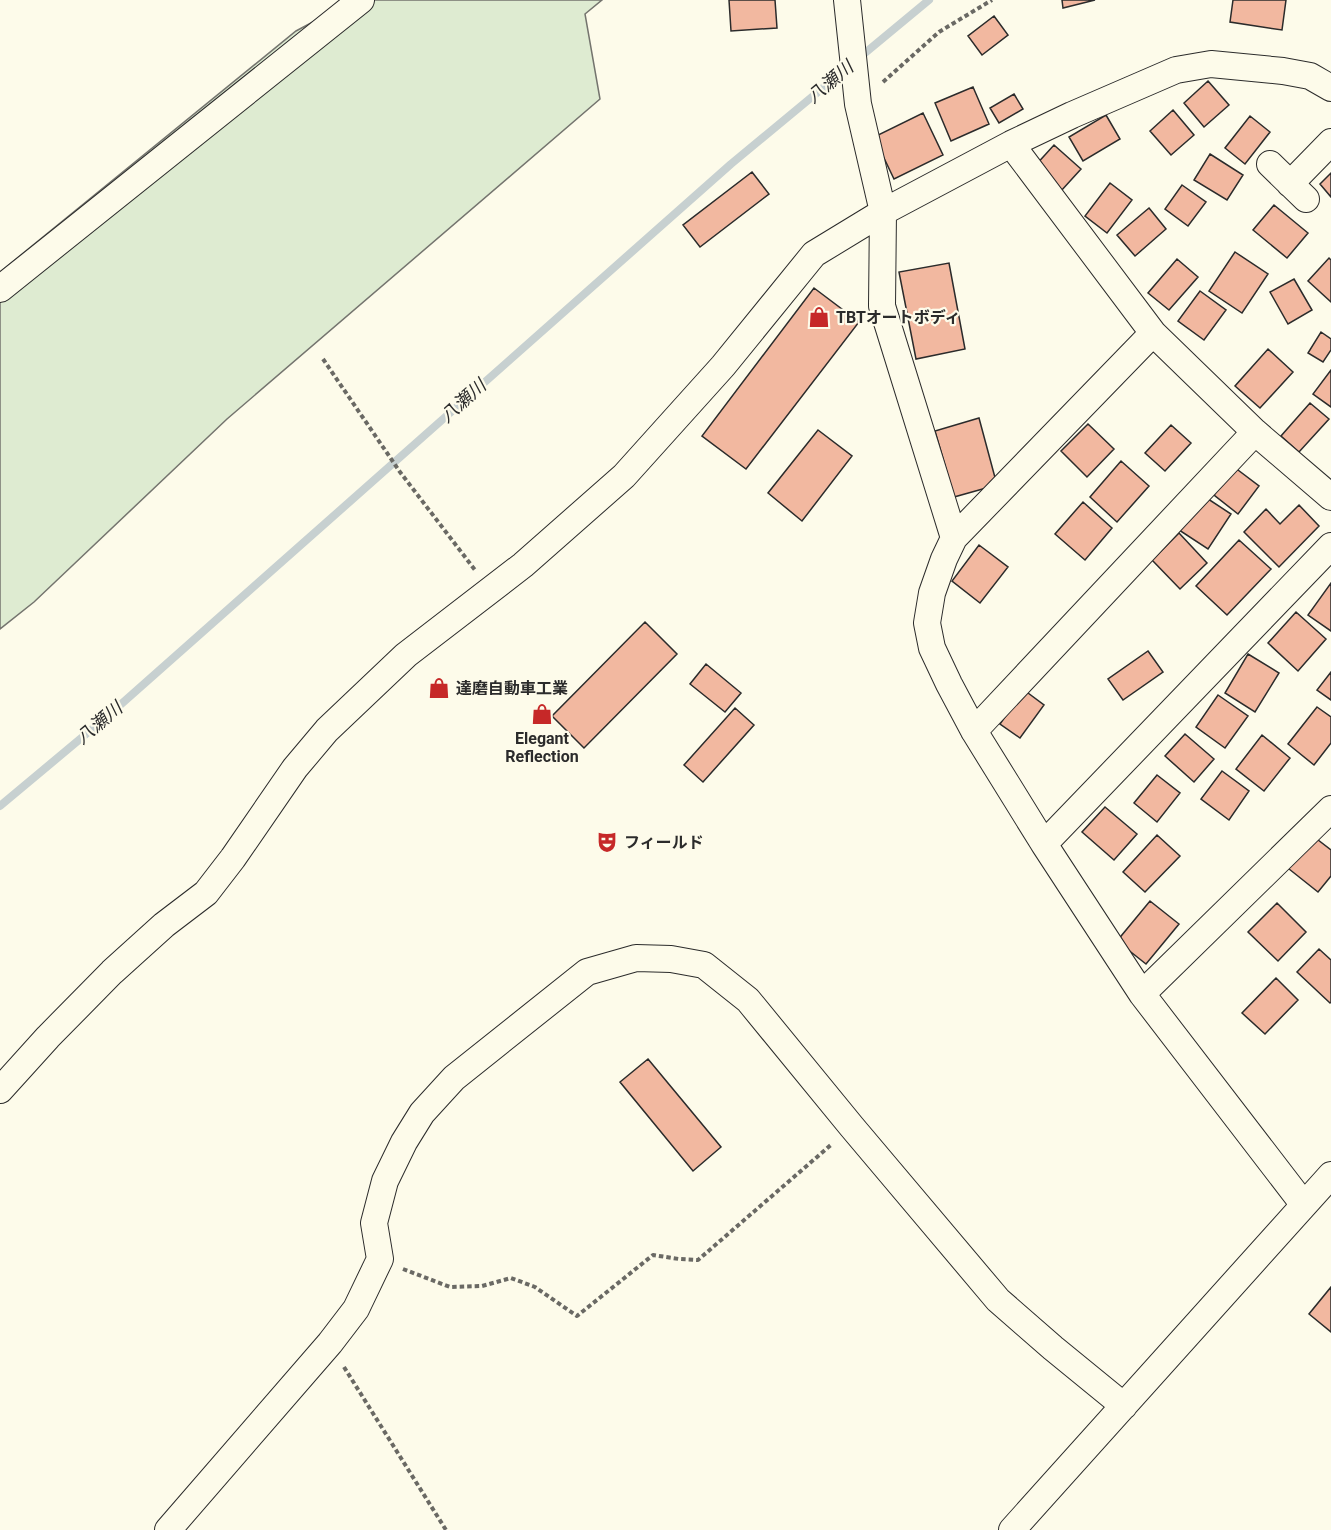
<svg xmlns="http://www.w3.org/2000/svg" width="1331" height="1530" font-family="Roboto,'Noto Sans JP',sans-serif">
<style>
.green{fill:#deebd1;stroke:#74746e;stroke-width:1.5}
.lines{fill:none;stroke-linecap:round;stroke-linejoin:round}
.stream{stroke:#c7d0d0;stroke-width:8}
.building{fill:#f2b8a0;stroke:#2b2b2b;stroke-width:1.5}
.minor-casing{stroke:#2b2b2b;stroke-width:28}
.path{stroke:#6a6964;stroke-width:4;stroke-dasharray:4.5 3;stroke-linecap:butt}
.minor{stroke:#fdfbea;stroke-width:26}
.labels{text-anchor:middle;stroke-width:4.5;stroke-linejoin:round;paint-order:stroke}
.poi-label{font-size:16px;font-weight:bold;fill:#2b2b2b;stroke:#fdfbea;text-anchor:start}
.water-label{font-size:18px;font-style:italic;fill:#2b2b2b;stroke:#fdfbea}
</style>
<rect width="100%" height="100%" fill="#fdfbea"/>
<!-- green -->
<path class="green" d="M354 0H602L585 14 600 99 227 419 34 602 0 629V272L296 31Z"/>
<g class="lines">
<!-- stream -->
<path class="stream" d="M0 806 110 714 731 164 929 0"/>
</g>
<!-- building -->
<path class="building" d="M729 0H775L777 28 731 31Z
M1062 0H1095L1063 8Z
M1233 0H1286L1282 30 1230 22Z
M994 16 1008 35 982 55 968 36Z
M1208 81 1229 105 1204 127 1184 103Z
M973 87 989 124 951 141 935 103Z
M1014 94 1023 109 999 123 990 108Z
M1173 110 1194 135 1171 155 1150 131Z
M923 113 943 155 894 179 874 137Z
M1106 115 1120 139 1083 161 1069 137Z
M1250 116 1270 132 1245 164 1225 148Z
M1054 145 1081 169 1061 191 1034 167Z
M1210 154 1243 175 1227 200 1194 180Z
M752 172 769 194 700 247 683 225Z
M1331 173V197L1320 184Z
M1110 183 1132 200 1107 233 1085 216Z
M1182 185 1206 202 1188 226 1165 209Z
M1274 205 1308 233 1287 258 1253 230Z
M1149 208 1166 229 1135 256 1117 235Z
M1235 252 1268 274 1242 313 1209 291Z
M1329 258 1331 260V302L1308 281Z
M1177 259 1198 277 1169 310 1148 293Z
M949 263 965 349 916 359 899 272Z
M1294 279 1312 310 1288 324 1270 292Z
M814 288 859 322 746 469 702 436Z
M1200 291 1226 310 1204 340 1178 321Z
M1321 332 1331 339V350L1323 362 1308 353Z
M1268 349 1293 372 1260 408 1235 386Z
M1331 370V407L1313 394Z
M1310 403 1329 419 1299 452 1281 436Z
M979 418 997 485 954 497 935 431Z
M1088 424 1114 449 1087 477 1061 451Z
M1171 425 1191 443 1165 471 1145 453Z
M818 430 852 456 802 521 768 493Z
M1121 461 1149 486 1117 522 1090 497Z
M1234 467 1259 486 1238 514 1214 495Z
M1202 495 1231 514 1208 549 1179 530Z
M1083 502 1112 528 1085 560 1055 534Z
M1299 505 1319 526 1279 567 1244 532 1266 509 1280 524Z
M1179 533 1207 563 1180 589 1152 560Z
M1239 540 1271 569 1227 615 1196 586Z
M979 545 1008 567 980 603 952 581Z
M1331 583V631L1308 615Z
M1296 612 1326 639 1298 671 1268 643Z
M645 622 677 654 584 748 552 716Z
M1148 651 1163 672 1123 700 1108 679Z
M1248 654 1279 673 1255 712 1225 693Z
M706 664 741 693 725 712 690 684Z
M1331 672V700L1317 690Z
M1024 690 1044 705 1020 738 1000 724Z
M1218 695 1248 716 1225 748 1196 727Z
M1317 707 1331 717V743L1314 765 1288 744Z
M735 708 754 725 703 782 684 765Z
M1185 734 1214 759 1194 782 1165 756Z
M1262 735 1290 758 1264 791 1236 769Z
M1222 771 1249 791 1229 820 1201 799Z
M1157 775 1180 793 1157 822 1134 803Z
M1105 807 1137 834 1114 860 1082 832Z
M1309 833 1331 850V876L1318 892 1284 865Z
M1157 835 1180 856 1145 892 1123 872Z
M1150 901 1179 924 1146 964 1117 941Z
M1277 903 1306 932 1278 961 1248 932Z
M1319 949 1331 960V1002L1330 1003 1297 972Z
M1276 978 1298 1000 1265 1034 1242 1013Z
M648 1059 721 1147 693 1171 620 1082Z
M1331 1287V1332L1309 1314Z"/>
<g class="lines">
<defs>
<path id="minor" d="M847 0 858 104 883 212 882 306 954 538
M1011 144 1153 333 1255 432 1331 497
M1270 164 1306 199
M1290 184 1331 142
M0 289 361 0
M1153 333 954 538 944 559 932 593 927 623 932 648 949 684 974 731 1044 844 1142 994 1304 1205
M974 731 1255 432
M1044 844 1331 546
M1142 994 1331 809
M0 1090 48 1037 112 972 164 925 206 893 233 858 295 768 327 730 406 655 523 565 624 476 723 366 814 254 883 212 1011 144 1072 115 1176 70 1211 64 1283 71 1310 76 1331 88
M168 1530 330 1343 356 1309 380 1259 374 1223 385 1181 404 1142 422 1113 454 1078 587 972 636 958 671 959 704 965 748 1000 852 1127 998 1300 1053 1348 1124 1406
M1012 1530 1331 1175"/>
</defs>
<!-- minor casing -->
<use href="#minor" class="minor-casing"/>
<!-- path -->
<path class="path" d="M883 82 939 32 992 0
M323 359 400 472 475 570
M403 1269 450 1287 482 1286 511 1278 535 1287 577 1316 653 1255 679 1259 698 1260 832 1144
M344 1367 446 1530"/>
<!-- minor -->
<use href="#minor" class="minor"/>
</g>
<!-- icons -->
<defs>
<symbol id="shop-bare" viewBox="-9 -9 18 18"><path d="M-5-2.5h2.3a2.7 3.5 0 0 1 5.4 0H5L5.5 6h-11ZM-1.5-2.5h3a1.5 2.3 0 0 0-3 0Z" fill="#c62828" stroke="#fdfbea" stroke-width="2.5" paint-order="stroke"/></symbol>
<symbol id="theatre-bare" viewBox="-9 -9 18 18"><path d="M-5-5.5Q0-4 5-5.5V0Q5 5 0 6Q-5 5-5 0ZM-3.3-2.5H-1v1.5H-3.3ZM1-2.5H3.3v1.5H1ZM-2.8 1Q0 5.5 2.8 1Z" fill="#c62828" stroke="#fdfbea" stroke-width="2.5" paint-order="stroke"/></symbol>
</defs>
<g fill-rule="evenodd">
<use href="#shop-bare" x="804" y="302" width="30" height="30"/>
<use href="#shop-bare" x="424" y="673" width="30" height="30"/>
<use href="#shop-bare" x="527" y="699" width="30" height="30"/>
<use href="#theatre-bare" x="592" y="827" width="30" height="30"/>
</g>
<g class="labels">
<!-- poi labels -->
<g class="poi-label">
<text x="836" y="323">TBTオートボディ</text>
<text x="456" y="694">達磨自動車工業</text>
<text x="542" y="744" text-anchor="middle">Elegant<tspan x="542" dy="18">Reflection</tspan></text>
<text x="624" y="848">フィールド</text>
</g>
<!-- water labels -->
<g class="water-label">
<text transform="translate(830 82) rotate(-40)" y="6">八瀬川</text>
<text transform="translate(463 401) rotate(-42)" y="6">八瀬川</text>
<text transform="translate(99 723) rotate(-40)" y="6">八瀬川</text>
</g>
</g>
</svg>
